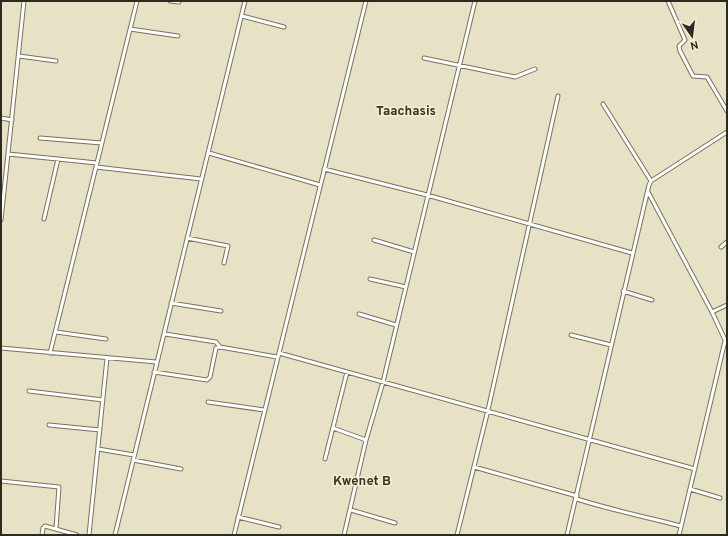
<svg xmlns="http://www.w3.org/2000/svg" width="728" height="536" font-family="Overpass,sans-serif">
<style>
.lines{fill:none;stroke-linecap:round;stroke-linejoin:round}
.minor-casing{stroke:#77725a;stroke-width:5}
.minor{stroke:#fff;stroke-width:3}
.labels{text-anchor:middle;stroke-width:3;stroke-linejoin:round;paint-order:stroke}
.quarter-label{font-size:13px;font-weight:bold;fill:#39341e;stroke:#f4eed3}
</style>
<rect width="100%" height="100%" fill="#e7e1c6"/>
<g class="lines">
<defs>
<path id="minor" d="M170 1 179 2
M668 1 685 40 679 46 680 51 693 76 707 77 727 111
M242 16 284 27
M130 29 178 36
M19 56 56 61
M424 58 515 77 535 69
M603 104 651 181
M1 118 12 120
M40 138 102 143
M209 153 320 185
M8 154 97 163
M96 167 201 179
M324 169 427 195 632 253
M648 192 712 312 727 344
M44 219 58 159
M1 220 24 1
M187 238 228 246 224 263
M374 240 414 252
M721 247 727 242
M370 279 406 287
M623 291 652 300
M171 303 221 311
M712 312 727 305
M359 314 396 325
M56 332 106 339
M165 334 216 342 220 347
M571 335 611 345
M1 348 156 362
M50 353 137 1
M279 353 695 469
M154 372 207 380 210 377 216 348 220 347 277 357
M29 391 103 400
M208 402 264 410
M49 425 100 430
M333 428 366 440
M98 449 134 455
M325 459 347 372
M133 460 181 469
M474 467 577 496
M1 481 59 487 56 528
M690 489 720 498
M577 499C611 510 646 517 681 526
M351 510 395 523
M238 517 279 527
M42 535 43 528 45 526 77 535
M89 535 107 358
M115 535 245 1
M234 535 366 1
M344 535 366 440 383 382 475 1
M457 535 488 410 558 96
M567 535 649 185 651 181 727 132
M679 535 725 341 727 340"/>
</defs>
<!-- minor casing -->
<use href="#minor" class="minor-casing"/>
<!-- minor -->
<use href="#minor" class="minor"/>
</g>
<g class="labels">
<!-- quarter labels -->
<g class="quarter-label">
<text x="406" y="115">Taachasis</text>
<text x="362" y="485">Kwenet B</text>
</g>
</g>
<!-- border -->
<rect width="728" height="536" fill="none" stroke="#2d2b20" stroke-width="4"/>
<!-- north arrow -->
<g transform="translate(692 36) rotate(166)" stroke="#f4eed3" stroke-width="3" paint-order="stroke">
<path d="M0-3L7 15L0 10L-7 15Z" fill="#2d2b20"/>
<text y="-6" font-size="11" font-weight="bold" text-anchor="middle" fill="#2d2b20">N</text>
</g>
</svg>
